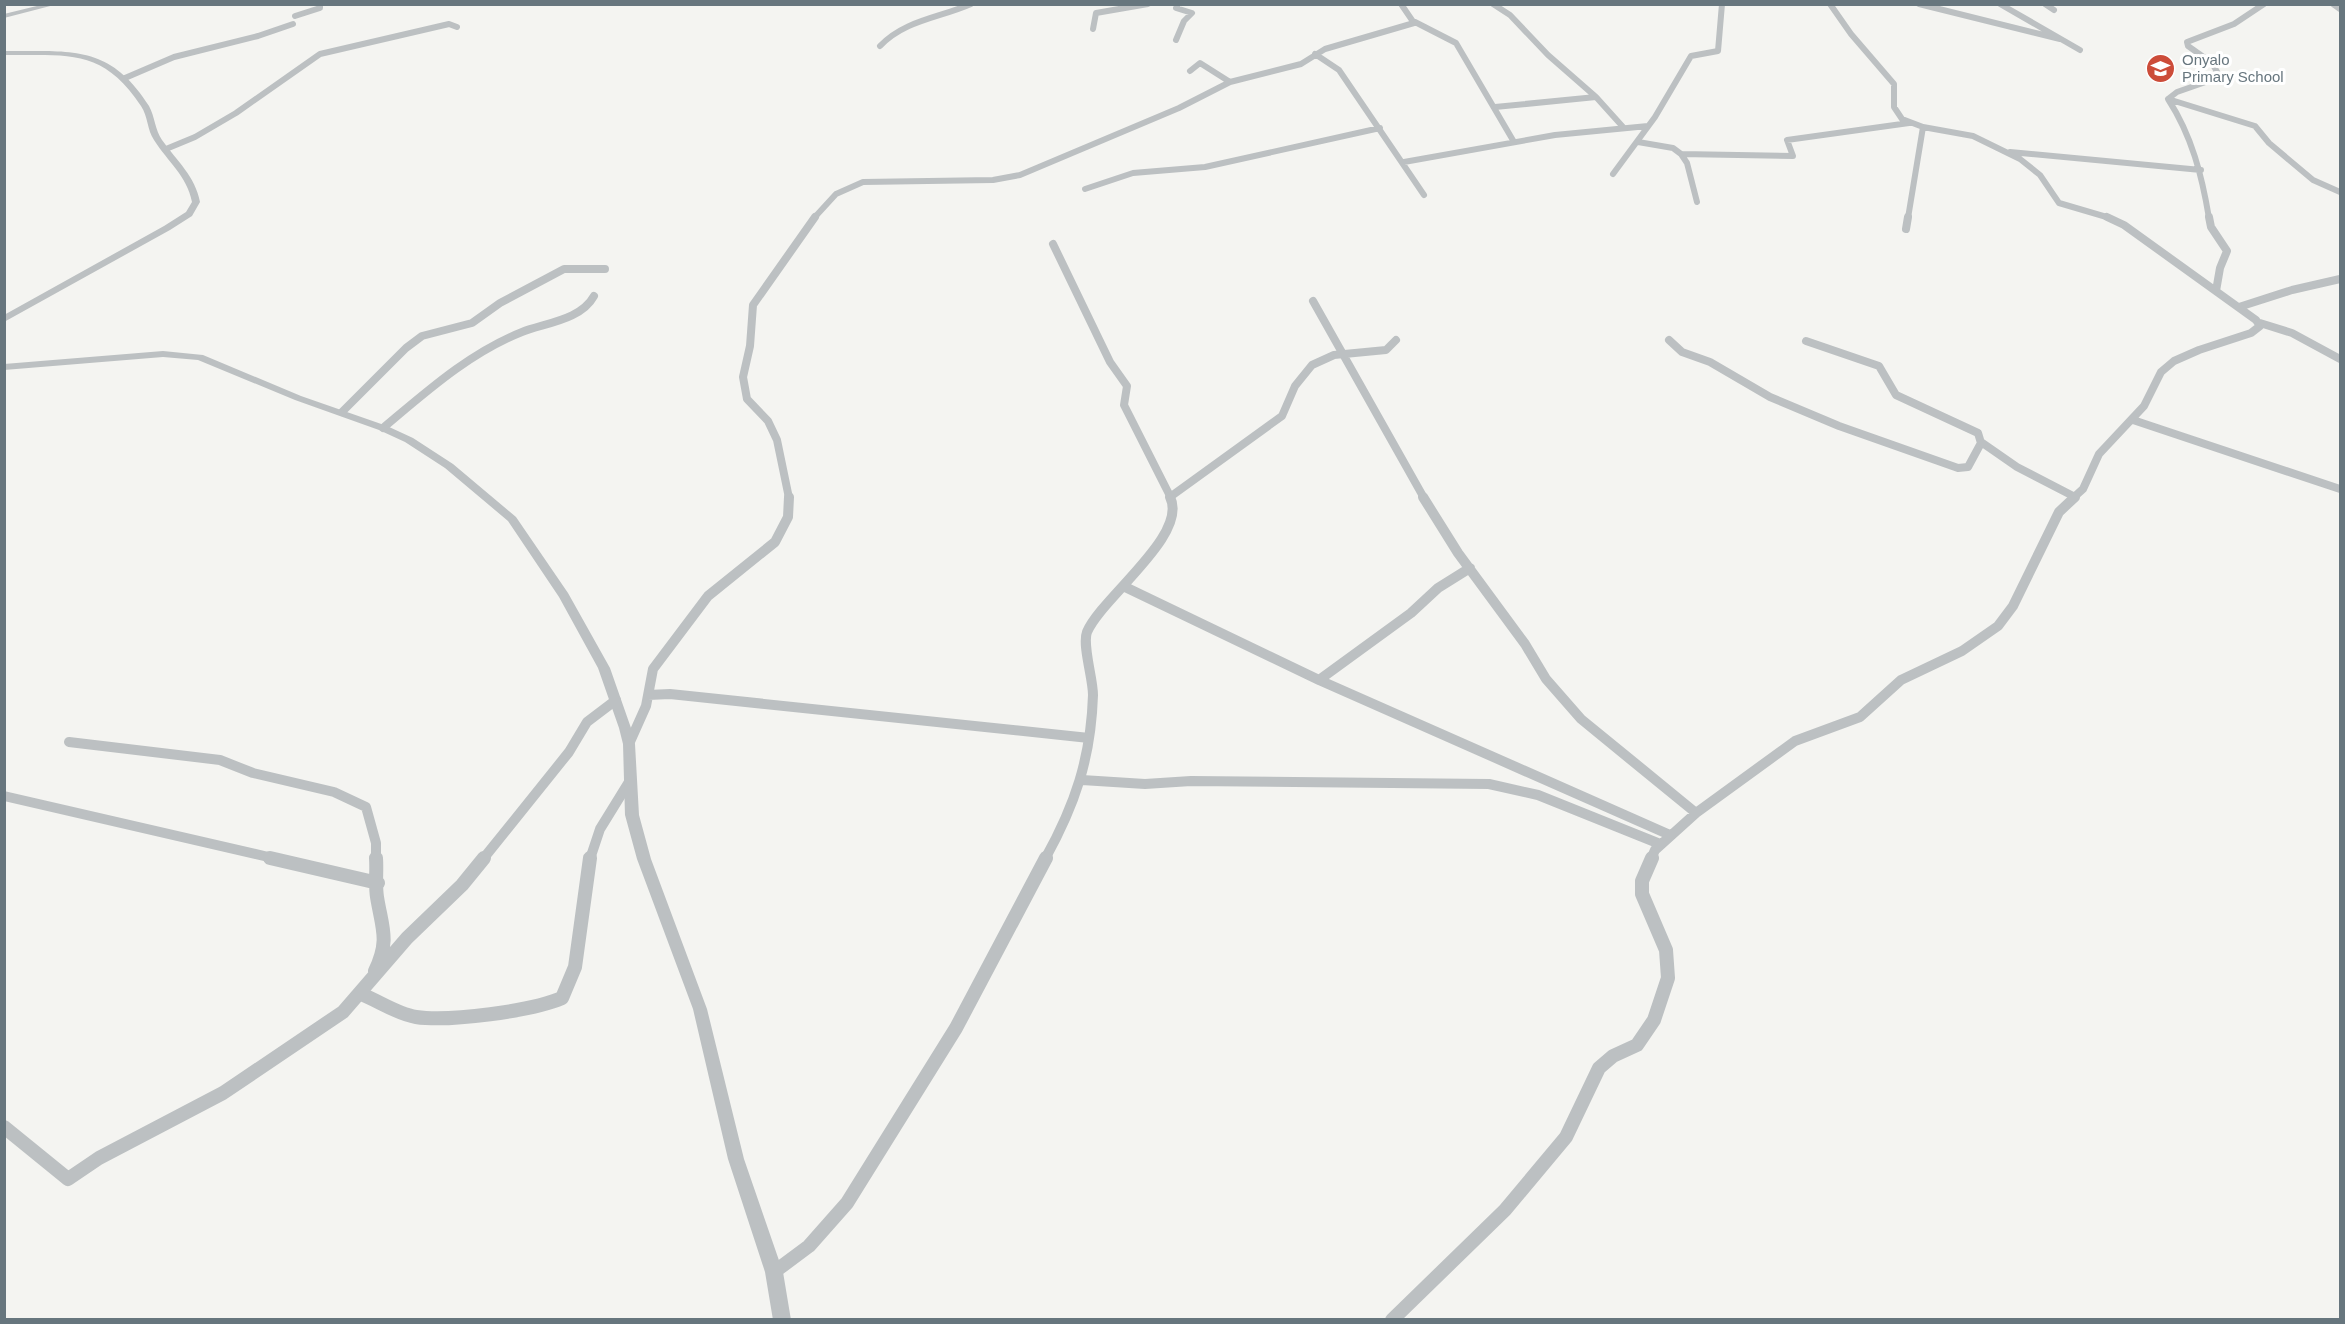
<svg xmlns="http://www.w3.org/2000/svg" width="2345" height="1324" font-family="Helvetica,sans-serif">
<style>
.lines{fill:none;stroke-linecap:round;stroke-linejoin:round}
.minor-far3{stroke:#bcc0c2;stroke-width:6}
.minor-far2{stroke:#bcc0c2;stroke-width:8}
.minor-far1{stroke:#bcc0c2;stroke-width:10}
.minor{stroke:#bcc0c2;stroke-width:14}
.tertiary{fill:#bcc0c2;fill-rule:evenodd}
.labels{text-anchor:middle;stroke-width:6;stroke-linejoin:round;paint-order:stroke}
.far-poi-label{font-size:15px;fill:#67767e;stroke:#fff;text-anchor:start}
</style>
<rect width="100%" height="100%" fill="#f4f4f1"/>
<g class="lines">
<!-- minor-far3 -->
<path class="minor-far3" d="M1493 4 1510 15 1548 55 1596 97
M1830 4 1851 34 1894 84V107L1902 119 1923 127 1973 136 2020 159 2040 175 2059 203 2110 218
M1919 4 2060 39
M2000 4 2080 50
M2045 4 2054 10
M2333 4 2340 9
M295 16 320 8V4
M1415 22 1456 43 1514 142
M1093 29 1096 13 1148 4
M1176 40 1184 21 1192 13 1176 8 1178 4
M880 46C905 20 939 18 971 4
M1315 54 1339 70 1424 195
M1190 71 1200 63 1230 82
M125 78 174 57 258 36 293 24
M2168 99 2255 126 2269 143 2313 180 2340 192
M1495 107 1596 97 1623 127
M1638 142 1673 148 1681 154 1793 156 1787 140 1909 123
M166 149 195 137 236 113 320 54 449 24 457 27
M2010 152 2201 170
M1681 154 1687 163 1697 202
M1404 162 1555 135 1648 126
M1613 174 1655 117 1691 56 1718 51 1722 4
M1085 189 1133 173 1205 167 1380 128
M814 218 836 194 863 182 993 180 1020 175 1179 108 1230 82 1301 64 1325 49 1414 23 1401 4
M1908 218 1923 127
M2209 218C2202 176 2192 136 2168 99L2177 92 2220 77 2212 63 2188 46 2187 42 2234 24 2264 4"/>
<!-- minor-far2 -->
<path class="minor-far2" d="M2209 217 2211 227 2227 251 2220 268 2216 291
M1906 229 1908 217
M1053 244 1110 362 1127 386 1124 405 1171 498
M1313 301 1424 498
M2239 307 2292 290 2340 279
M2260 323 2292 333 2340 359
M1669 340 1682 352 1710 362 1770 397 1839 426 1958 468 1968 467 1981 443 1978 433 1896 395 1879 366 1806 341
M342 412 406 348 422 336 472 323 500 303 564 269H605
M2133 420 2340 489
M383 428C426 392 469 353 522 332 545 323 581 320 594 296
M1981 442 2017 467 2075 497
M1170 497 1282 416 1295 386 1312 365 1334 355 1386 350 1396 340
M789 498 777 440 768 421 747 399 743 377 750 346 753 305 815 217
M2073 498 2083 489 2099 454 2144 406 2161 372 2174 361 2199 350 2251 333 2260 326 2256 320 2124 225 2107 217"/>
<!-- minor-far1 -->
<path class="minor-far1" d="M1423 497 1458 553 1525 644 1546 679 1581 719 1696 813
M1123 586 1319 680 1411 613 1438 588 1470 568
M1319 680 1670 835
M648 695 670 694 1089 738
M69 742 220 760 253 773 334 792 366 807 376 843V859
M629 744 646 706 653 669 708 596 775 542 788 517 789 497
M1082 780 1145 784 1191 781 1489 784 1538 795 1660 844
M4 796 277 859
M483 859 569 752 587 722 616 700
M590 859 600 829 629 782
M1045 859C1075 805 1091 758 1093 695 1093 678 1082 645 1087 632 1102 597 1189 535 1170 497
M1651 859 1655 850 1696 813 1795 741 1860 717 1901 680 1962 651 1998 626 2013 606 2059 512 2075 497"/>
<!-- minor -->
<path class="minor" d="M270 858 378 883
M375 971C390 940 382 928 377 897 375 884 377 871 376 858
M361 994C379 1001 397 1014 416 1017 449 1022 532 1011 562 998L575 967 590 858
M4 1127 68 1179 99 1158 223 1093 343 1012 407 938 462 885 484 858
M774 1272 809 1246 847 1203 956 1028 1046 858
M1392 1320 1505 1210 1566 1137 1599 1068 1613 1056 1637 1045 1654 1020 1668 978 1666 950 1642 894V881L1652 858"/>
<!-- tertiary -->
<path class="tertiary" d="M45 4H58L4 18V14Z
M4 51C70 52 109 43 149 106 155 117 155 130 162 140 177 161 195 176 200 202L192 216 170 230 4 322V315L164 226 186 212 192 202C187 176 168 162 154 140 147 130 148 116 141 106 102 47 67 56 4 55Z
M163 351 203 355 301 396 387 426 413 438 453 464 516 517 568 593 610 668 631 728 635 744 639 815 651 859 707 1009 744 1159 783 1272 791 1320H773L765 1272 728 1159 693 1009 637 859 625 815 623 744 619 728 598 668 559 597 508 521 445 468 405 442 379 430 295 400 198 360 163 357 4 370V364Z"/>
</g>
<!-- icons -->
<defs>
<symbol id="school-disc" viewBox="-11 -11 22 22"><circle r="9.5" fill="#cc4c39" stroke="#fff"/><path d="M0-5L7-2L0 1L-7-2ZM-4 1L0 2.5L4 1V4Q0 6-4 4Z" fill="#fff"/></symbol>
</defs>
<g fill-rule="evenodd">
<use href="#school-disc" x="2144" y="52" width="33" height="33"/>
</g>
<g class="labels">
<!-- far-poi labels -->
<g class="far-poi-label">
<text x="2182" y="65">Onyalo<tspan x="2182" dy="17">Primary School</tspan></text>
</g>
</g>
<!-- border -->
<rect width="2345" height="1324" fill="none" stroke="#67767e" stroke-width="12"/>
</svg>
